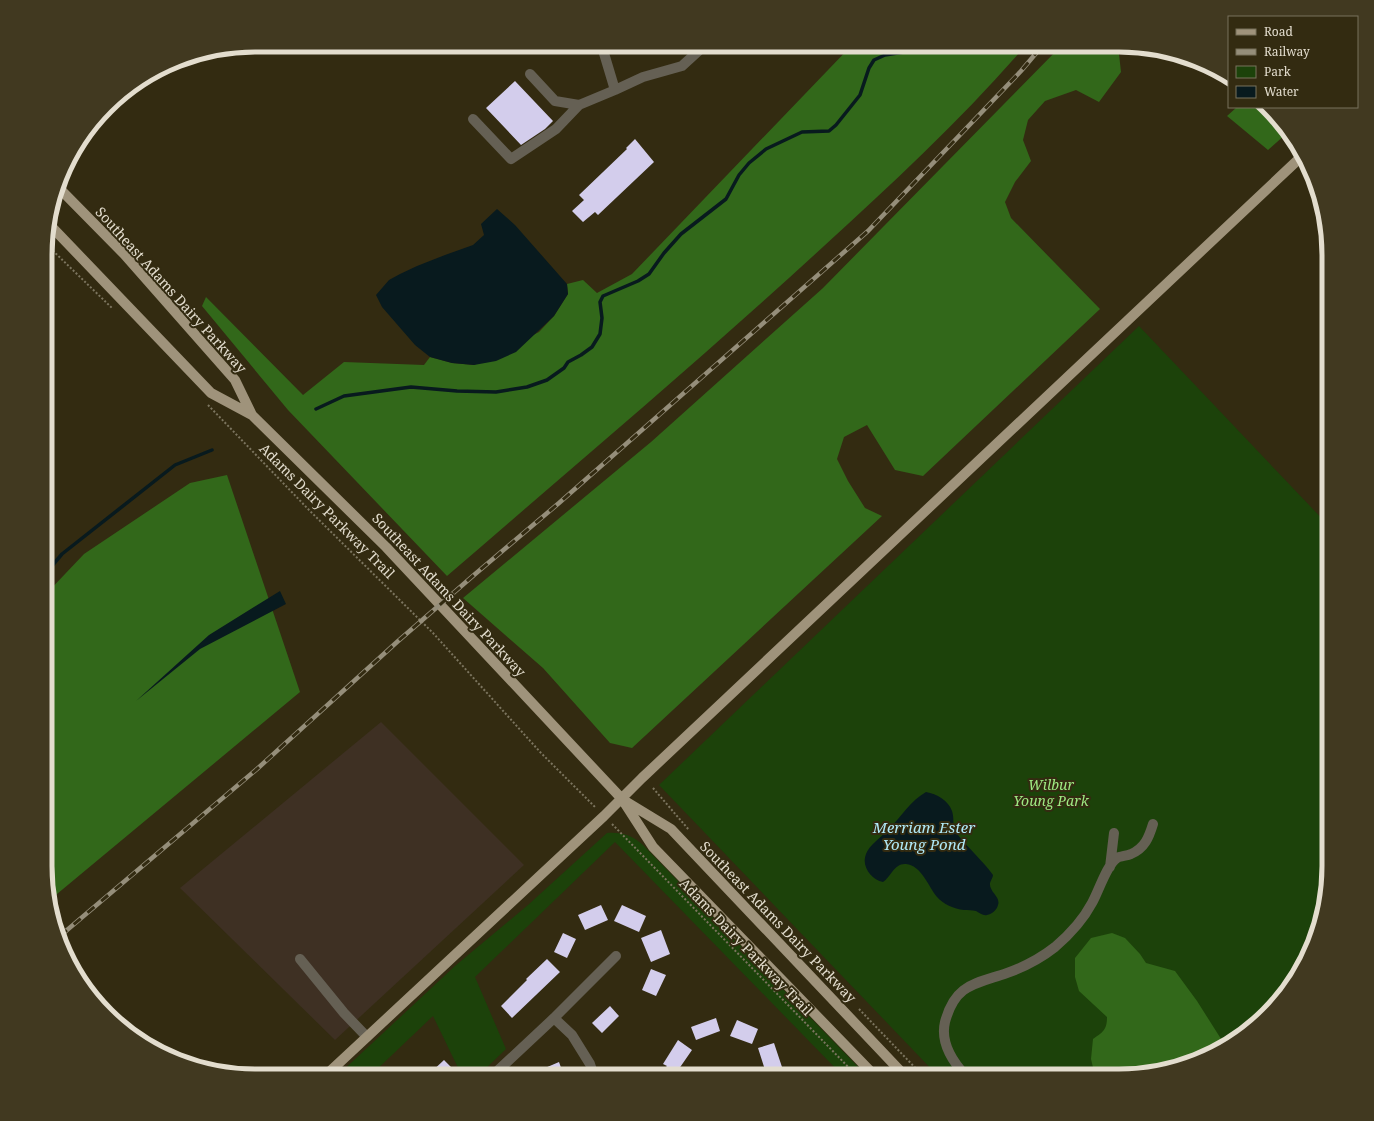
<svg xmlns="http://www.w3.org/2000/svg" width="1374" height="1121" font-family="'Noto Serif',serif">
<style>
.industrial{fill:#3e3023}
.green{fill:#1c420a}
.forest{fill:#32681a}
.water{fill:#081a1e}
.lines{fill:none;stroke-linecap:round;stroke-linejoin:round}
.stream{stroke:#081a1e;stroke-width:3.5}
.building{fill:#d3cdec}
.path{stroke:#7c755f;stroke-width:2;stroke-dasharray:2 2;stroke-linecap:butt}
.minor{stroke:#656054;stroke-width:10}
.major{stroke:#9f937b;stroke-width:10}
.rail-casing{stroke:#958e7a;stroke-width:4.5}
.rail{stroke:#332b11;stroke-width:3;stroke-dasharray:9;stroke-linecap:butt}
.labels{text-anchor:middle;stroke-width:4;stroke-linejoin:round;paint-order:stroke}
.street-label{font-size:14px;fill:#e3ddce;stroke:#332b11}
.park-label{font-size:14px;font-style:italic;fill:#9ee982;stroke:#332b11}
.water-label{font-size:15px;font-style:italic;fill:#b0e9f8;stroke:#332b11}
.rim{fill:none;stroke:#e3ddce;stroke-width:5}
</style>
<rect width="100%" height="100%" fill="#332b11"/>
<!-- industrial -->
<path class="industrial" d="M381 722 524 865 335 1040 180 888Z"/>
<!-- green -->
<path class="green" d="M1139 326 1329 526V880L1313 946 1268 1014 1199 1060 1119 1076H938L659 785Z
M607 833C621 832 632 835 643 845L867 1076H843L615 842 475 977 506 1049 478 1076H462L433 1016 370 1076H337L455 966 528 905Z"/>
<!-- forest -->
<path class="forest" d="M852 45H1026C964 117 894 182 824 246 701 359 573 467 447 576L288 410 202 306 206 297 303 395 344 362 424 365 430 357 452 363 474 365 539 332 554 316 568 294 567 284 583 280 597 293 632 274Z
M1062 45H1118L1121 72 1099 102 1076 90 1045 101 1028 120 1023 140 1031 161 1015 182 1005 202 1011 218 1100 309 923 476 895 470 867 425 844 437 837 459 848 481 865 508 882 516 632 748 610 743 543 668 463 598 651 442 823 288Z
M1237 107H1268L1286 134 1268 150 1227 116Z
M227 475 300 692 51 899 45 880 46 594 84 554 190 483Z
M1112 933 1125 938 1140 954 1146 963 1175 971 1197 1001 1223 1042 1218 1048 1199 1060 1119 1076H1095L1091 1059 1093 1039C1103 1032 1107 1030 1107 1017L1079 991 1075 977V958L1091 938Z"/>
<!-- water -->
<path class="water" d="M497 209 515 225 567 284 568 294 554 316 516 352 496 361 474 365 452 363 430 357 415 345 382 307 376 295 389 280 400 274 417 266 445 255 473 245 484 235 481 224Z
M280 591 286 604 200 649 136 701 209 635Z
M926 792C937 794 948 800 952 811 955 821 951 824 958 835 969 849 983 861 993 875 993 877 991 880 990 883 989 892 1001 897 998 905 997 910 992 914 987 915 983 916 980 913 976 911 972 910 968 910 964 910 954 909 943 904 937 897 928 886 922 866 906 864 894 863 891 877 883 882 871 880 861 866 866 854 869 845 883 836 889 829 902 816 910 801 926 792Z"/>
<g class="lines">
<!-- stream -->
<path class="stream" d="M316 409 344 396 411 387 457 391 496 392 527 387 547 380 564 368 568 362 581 355 592 347 600 334 602 318 600 302 603 296 638 281 649 274 664 253 681 234 726 199 739 175 749 163 766 149 802 132 829 131 836 125 860 95 869 68 874 60 885 55 904 52 915 45
M46 573 62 554 175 465 212 450"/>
</g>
<!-- building -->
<path class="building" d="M515 81 553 121 545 129 521 145 486 108Z
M635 139 654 162 598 215 595 212 583 222 572 211 584 200 579 195 627 149 626 148Z
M601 905 608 920 585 930 578 915Z
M622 905 646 916 639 932 614 921Z
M661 930 670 954 651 962 641 938Z
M563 933 576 939 567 958 554 952Z
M547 959 560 972 512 1018 501 1006 527 980 526 979Z
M651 969 666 975 656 996 642 990Z
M610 1006 619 1016 602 1033 592 1023Z
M716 1018 720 1031 696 1040 691 1027Z
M737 1020 758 1029 752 1044 730 1036Z
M678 1040 692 1050 674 1076H657L667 1066 663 1064Z
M774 1043 782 1067 766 1073 758 1048Z
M444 1060 454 1070 448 1076H427Z
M559 1062 564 1076H548L545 1068Z"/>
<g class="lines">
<!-- path -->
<path class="path" d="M47 245 112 308
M208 405 310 511 433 633 541 753 596 808
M653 788 689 830
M612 824 857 1076
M859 1009 923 1076"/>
<!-- minor -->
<path class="minor" d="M598 45 603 50 615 90
M530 74 555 101 579 105
M473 119 511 159 556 129 579 105 615 90 643 77 682 66 705 45
M47 363V358
M1110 867 1114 833
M300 959 344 1013 367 1037
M554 1018 572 1035 590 1064 594 1076
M492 1076 554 1018 616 956
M722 1076 724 1073
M966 1076C952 1061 940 1043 945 1022 955 984 975 984 1007 973 1024 967 1041 958 1055 947 1069 935 1083 920 1092 903 1098 893 1107 864 1117 858 1120 856 1127 856 1131 854 1145 848 1149 837 1153 824"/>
<!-- major -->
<path class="major" d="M60 189 124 254 235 380 252 415
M48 223 211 393 252 415 386 547 622 799 653 847 875 1076
M625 801 671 829 905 1076
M325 1076 604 816 642 778 1301 157"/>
<defs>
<path id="rail" d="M60 936 257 769 397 642 474 575 559 503 868 231 1021 71 1043 45"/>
</defs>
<!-- rail casing -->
<use href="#rail" class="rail-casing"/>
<!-- rail -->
<use href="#rail" class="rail"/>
</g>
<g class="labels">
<!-- street labels -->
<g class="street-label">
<text transform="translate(171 290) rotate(48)" y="5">Southeast Adams Dairy Parkway</text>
<text transform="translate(327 511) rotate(45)" y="5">Adams Dairy Parkway Trail</text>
<text transform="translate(449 595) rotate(47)" y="5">Southeast Adams Dairy Parkway</text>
<text transform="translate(778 922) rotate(46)" y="5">Southeast Adams Dairy Parkway</text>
<text transform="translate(746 947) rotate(46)" y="5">Adams Dairy Parkway Trail</text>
</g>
<!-- park labels -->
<g class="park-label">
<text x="1051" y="790">Wilbur<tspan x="1051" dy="16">Young Park</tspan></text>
</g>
<!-- water labels -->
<g class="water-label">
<text x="924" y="833">Merriam Ester<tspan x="924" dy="17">Young Pond</tspan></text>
</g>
</g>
<!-- crop -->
<path d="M0 0H1374V1121H0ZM255 52H1119A203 203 0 0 1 1322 255V866A203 203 0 0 1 1119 1069H255A203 203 0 0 1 52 866V255A203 203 0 0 1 255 52Z" fill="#413920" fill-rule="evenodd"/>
<path class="rim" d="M255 52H1119A203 203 0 0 1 1322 255V866A203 203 0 0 1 1119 1069H255A203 203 0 0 1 52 866V255A203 203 0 0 1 255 52Z"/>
<!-- legend -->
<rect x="1228" y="16" width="130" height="92" fill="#332b11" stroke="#79725d"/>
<rect x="1236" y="29" width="20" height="6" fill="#9f937b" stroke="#79725d"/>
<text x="1264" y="36" font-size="12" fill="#e3ddce">Road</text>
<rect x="1236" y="49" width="20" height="6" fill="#958e7a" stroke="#79725d"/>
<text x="1264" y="56" font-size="12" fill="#e3ddce">Railway</text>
<rect x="1236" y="66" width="20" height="12" fill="#1c420a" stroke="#79725d"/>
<text x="1264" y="76" font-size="12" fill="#e3ddce">Park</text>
<rect x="1236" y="86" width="20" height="12" fill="#081a1e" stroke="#79725d"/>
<text x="1264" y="96" font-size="12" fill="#e3ddce">Water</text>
</svg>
